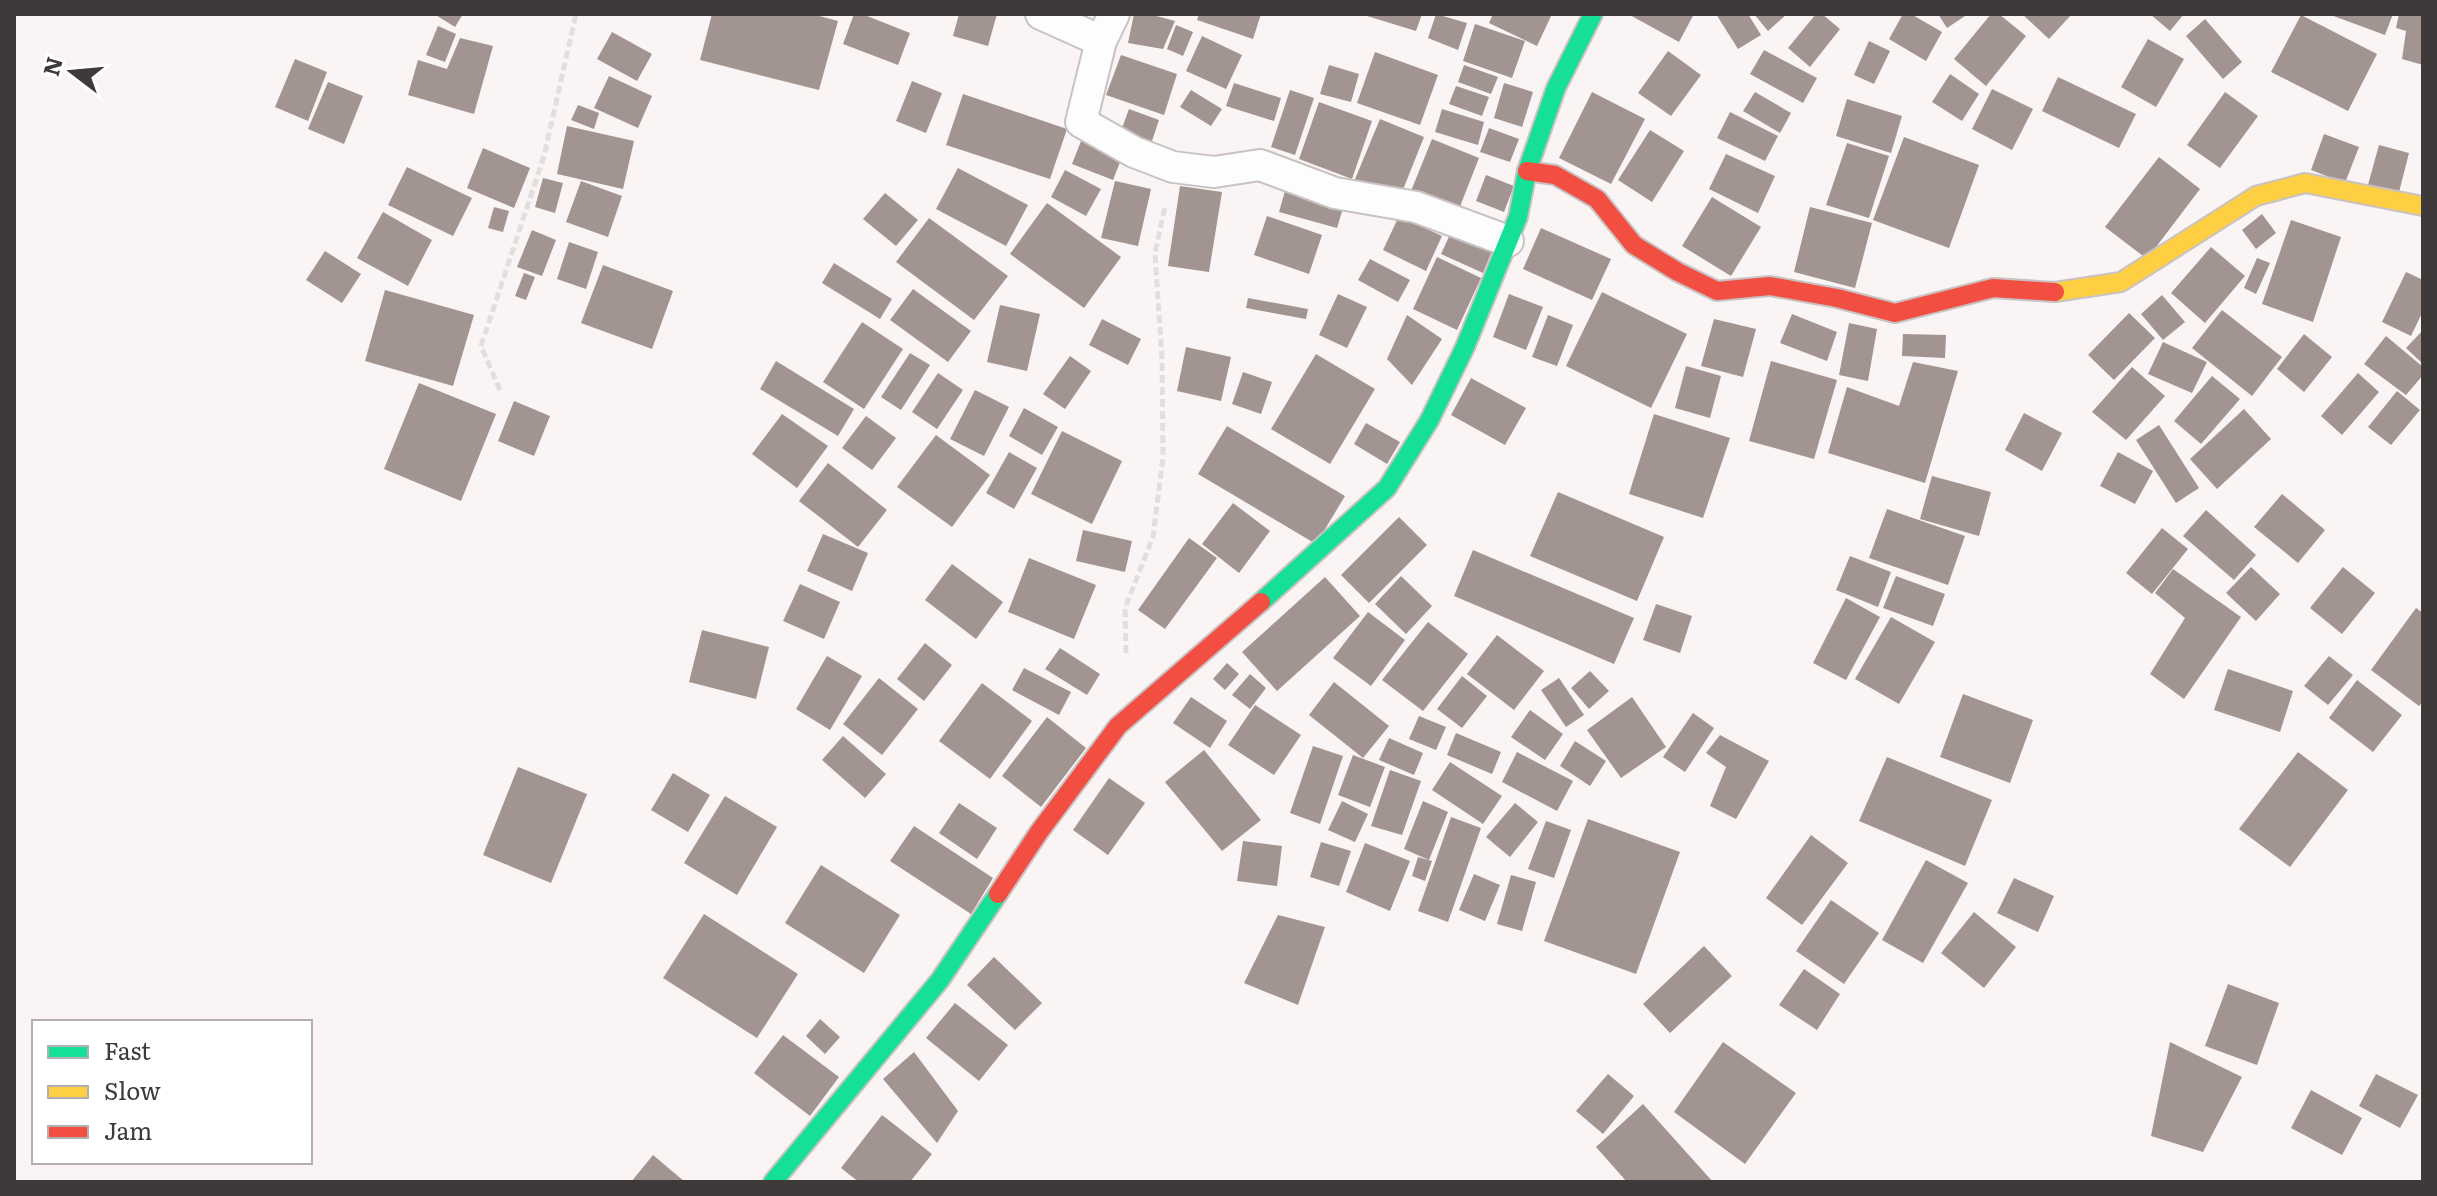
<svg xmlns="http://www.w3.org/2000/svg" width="2437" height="1196" font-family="Literata,serif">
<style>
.building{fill:#a29491}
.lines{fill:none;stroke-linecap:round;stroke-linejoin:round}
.lane-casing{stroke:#c8c2c3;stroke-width:34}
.fast-casing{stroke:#c8c2c3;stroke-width:22}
.slow-casing{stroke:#c8c2c3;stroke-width:22}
.jam-casing{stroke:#c8c2c3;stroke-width:22}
.path{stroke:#e1dede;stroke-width:5;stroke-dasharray:8 4;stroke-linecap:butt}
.lane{stroke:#fefdfd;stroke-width:30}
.fast{stroke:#16e098;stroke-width:18}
.slow{stroke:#ffcf43;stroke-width:18}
.jam{stroke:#f24e42;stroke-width:18}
</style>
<rect width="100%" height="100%" fill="#fbf4f4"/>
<!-- building -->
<path class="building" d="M434 14H463L455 27Z
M712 14H812L838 21 819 90 700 60Z
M854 14H862L910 33 898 65 843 44Z
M959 14H997L988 46 953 36Z
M1134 14H1149L1175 21 1163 49 1128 43Z
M1199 14H1261L1253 39 1197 20Z
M1368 14H1422L1416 31 1367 16Z
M1436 14 1467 23 1458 50 1428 38Z
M1493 14H1552L1537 46 1489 23Z
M1628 14H1694L1679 42Z
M1716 14H1748L1761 35 1738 49Z
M1754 14H1787L1768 31Z
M1816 14H1822L1840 29 1810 67 1788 48Z
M1903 14H1911L1942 32 1926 61 1889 39Z
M1938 14H1968L1947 28Z
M1991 14H1999L2026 36 1986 86 1954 59Z
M2022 14H2072L2049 39Z
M2150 14H2184L2170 31Z
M2328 14H2393L2385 35Z
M2399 14H2423V65L2402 59 2406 31 2396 28Z
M2301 15 2377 54 2348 111 2271 72Z
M2205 19 2242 62 2223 79 2186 36Z
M1475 24 1525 41 1512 78 1463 61Z
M1176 25 1193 32 1183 56 1167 49Z
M438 26 456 34 445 62 426 55Z
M612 32 652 54 637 81 597 59Z
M1202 36 1242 55 1226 89 1186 71Z
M460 38 493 46 474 114 408 95 418 60 447 69Z
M2148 39 2184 59 2156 107 2121 87Z
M1869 41 1890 51 1874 84 1854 75Z
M1764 50 1817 78 1803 103 1750 74Z
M1668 51 1701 75 1671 116 1638 93Z
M1375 52 1438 75 1420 125 1357 103Z
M1121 55 1177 74 1164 115 1106 95Z
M295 59 327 72 308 121 275 107Z
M1329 65 1359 74 1351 102 1320 94Z
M1464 65 1498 77 1491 94 1458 82Z
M1950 74 1979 94 1962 121 1932 102Z
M609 76 652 96 638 128 594 108Z
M2058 77 2136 114 2119 148 2042 111Z
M912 81 942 93 926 133 896 121Z
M328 82 363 96 344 144 308 129Z
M1234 83 1281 98 1274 121 1226 106Z
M1504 83 1533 92 1522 127 1494 118Z
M1456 86 1489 97 1482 116 1449 104Z
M1992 89 2033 109 2012 150 1972 129Z
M1191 90 1222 109 1211 126 1180 107Z
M1290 90 1314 98 1295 155 1271 147Z
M1592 92 1645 119 1611 184 1559 158Z
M1755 92 1791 113 1780 133 1743 111Z
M2225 92 2258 116 2220 168 2187 145Z
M963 94 1067 129 1050 179 946 145Z
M1847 99 1902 116 1891 153 1836 136Z
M1319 102 1372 121 1352 179 1299 159Z
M578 105 599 113 594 129 571 120Z
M1129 109 1159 120 1150 147 1119 136Z
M1442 109 1484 122 1478 145 1435 132Z
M1730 112 1778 136 1765 161 1717 138Z
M1380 119 1424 137 1398 202 1353 184Z
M567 126 634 141 623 189 557 174Z
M1489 128 1519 139 1510 162 1480 152Z
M1650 130 1684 151 1652 202 1618 180Z
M2324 134 2359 147 2345 183 2311 170Z
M1083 136 1124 152 1113 180 1072 164Z
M1904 137 1979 165 1949 248 1873 220Z
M1432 139 1479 158 1459 209 1411 191Z
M1847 143 1889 156 1869 218 1826 205Z
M2379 145 2409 153 2397 200 2366 192Z
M483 148 530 168 514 208 467 188Z
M1726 154 1775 176 1758 213 1709 189Z
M2159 157 2200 189 2147 259 2105 227Z
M407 167 472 198 453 236 388 205Z
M958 168 1028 205 1006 246 936 209Z
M1065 170 1101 189 1086 216 1051 197Z
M1486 175 1514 186 1504 212 1476 201Z
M543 178 563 183 555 213 535 207Z
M581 181 622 196 608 237 566 222Z
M1115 181 1151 189 1138 246 1101 238Z
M1180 186 1222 192 1209 272 1168 266Z
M1285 191 1343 208 1337 228 1279 212Z
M885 193 918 220 896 246 863 219Z
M1712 197 1761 227 1731 276 1682 246Z
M1047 203 1121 257 1084 308 1010 254Z
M494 207 509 211 503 232 488 228Z
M1810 207 1872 223 1855 288 1794 272Z
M383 212 432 240 408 286 357 258Z
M2262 214 2276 233 2256 249 2242 230Z
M1267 216 1322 235 1309 274 1254 255Z
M1399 216 1442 236 1426 271 1383 250Z
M929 218 1008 276 974 320 896 262Z
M2291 220 2341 237 2313 322 2262 304Z
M1453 228 1494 246 1483 273 1441 254Z
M1541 228 1611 259 1592 300 1523 269Z
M532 230 556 240 542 276 517 267Z
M569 242 598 252 586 289 557 279Z
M2211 247 2245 276 2205 323 2171 293Z
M325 251 361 274 342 303 306 280Z
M1437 257 1481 278 1457 330 1413 309Z
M2257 258 2270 263 2256 294 2244 288Z
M1370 259 1410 280 1398 302 1358 280Z
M834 263 892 299 880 319 822 283Z
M603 265 673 291 652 349 581 323Z
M2406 272 2423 280V311L2411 336 2382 322Z
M524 273 535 277 526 300 515 296Z
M913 289 971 331 948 362 890 320Z
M385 290 474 315 453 386 365 361Z
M1602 292 1687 334 1651 408 1566 366Z
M1338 294 1367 307 1347 348 1319 335Z
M1509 294 1543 307 1526 350 1493 337Z
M2162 295 2185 322 2163 340 2141 314Z
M1248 298 1308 309 1306 319 1246 308Z
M1000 305 1040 314 1027 371 987 362Z
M2222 310 2282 357 2252 396 2192 348Z
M2129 313 2155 338 2114 380 2088 355Z
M1792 314 1837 332 1827 361 1780 343Z
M1407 315 1442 339 1412 385 1387 359Z
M1548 315 1573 325 1557 366 1532 357Z
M1102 319 1141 339 1128 365 1089 345Z
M1714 319 1756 329 1743 377 1701 366Z
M862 322 903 349 864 409 823 382Z
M1849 323 1877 329 1868 381 1839 375Z
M2423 330V364L2406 348Z
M1903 334 1946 335 1945 358 1902 356Z
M2304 334 2332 357 2304 392 2277 369Z
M2386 336 2423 367V375L2406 395 2364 364Z
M2163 342 2207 362 2192 393 2148 374Z
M1186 347 1231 357 1221 401 1177 391Z
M910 353 930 365 901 410 881 397Z
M1316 354 1375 389 1330 464 1271 429Z
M1070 356 1091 371 1065 409 1043 394Z
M776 361 854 409 838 436 760 389Z
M1771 361 1837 380 1814 459 1749 441Z
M1913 362 1958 371 1925 483 1828 453 1847 387 1899 406Z
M1686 366 1721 376 1710 418 1675 408Z
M2132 367 2165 396 2126 440 2092 412Z
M1243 372 1272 382 1261 414 1232 404Z
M938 373 963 390 937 429 912 412Z
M2358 373 2379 392 2342 435 2321 416Z
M2212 376 2240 399 2201 444 2174 421Z
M1471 378 1526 408 1505 445 1451 415Z
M419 383 496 414 461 501 384 469Z
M975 390 1009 407 984 456 950 439Z
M2397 391 2420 410 2391 445 2368 427Z
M514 401 550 416 534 456 498 441Z
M1024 408 1058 427 1042 455 1009 436Z
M2244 409 2271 439 2217 489 2190 459Z
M2024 413 2062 433 2042 471 2005 450Z
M782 414 828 446 797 488 752 454Z
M1654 414 1730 438 1703 518 1629 494Z
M866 416 896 438 872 470 842 448Z
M1366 423 1400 442 1387 464 1354 444Z
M2159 425 2199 488 2176 503 2136 440Z
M1227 426 1345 496 1316 544 1198 474Z
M1062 431 1122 461 1092 524 1031 494Z
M936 435 990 475 952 527 897 487Z
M1009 452 1037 468 1014 509 986 493Z
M2118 452 2153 471 2135 504 2100 486Z
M828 463 887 510 858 547 799 501Z
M1932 476 1991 492 1979 536 1920 519Z
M1558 492 1664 537 1637 601 1530 556Z
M2282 494 2325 530 2298 563 2254 527Z
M1233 503 1270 531 1239 573 1202 544Z
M1887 509 1965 536 1948 585 1869 558Z
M2206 510 2256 555 2234 580 2183 536Z
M1399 517 1427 545 1369 603 1341 575Z
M2162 528 2188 549 2152 594 2126 573Z
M1083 530 1132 541 1125 572 1076 561Z
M823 534 868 553 852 591 807 571Z
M1189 538 1217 558 1165 629 1138 610Z
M1473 550 1634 618 1614 664 1454 596Z
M1850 556 1891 572 1878 607 1836 590Z
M1029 558 1096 585 1074 639 1008 612Z
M952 564 1003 602 976 639 925 600Z
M2251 567 2280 594 2256 621 2226 593Z
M2343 567 2375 593 2342 634 2310 608Z
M2173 569 2241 617 2184 699 2150 674 2185 618 2155 593Z
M1401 576 1432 606 1406 634 1375 604Z
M1896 576 1945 594 1933 626 1883 608Z
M1325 577 1360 616 1277 691 1242 652Z
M800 584 840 602 824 639 783 621Z
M1846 598 1880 617 1846 680 1813 663Z
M1656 604 1692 616 1680 653 1643 640Z
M2416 608 2423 613V701L2419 706 2371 670Z
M1368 612 1405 640 1371 686 1333 658Z
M1891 617 1935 642 1899 704 1855 679Z
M1428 622 1468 654 1423 711 1382 680Z
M702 630 769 647 756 699 689 682Z
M1497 635 1544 671 1514 710 1467 674Z
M925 643 952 665 924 701 897 679Z
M1060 648 1100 674 1087 695 1045 669Z
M827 656 862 676 830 730 796 709Z
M2329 656 2353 675 2328 705 2304 686Z
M1227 663 1239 674 1225 690 1213 679Z
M1024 668 1071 692 1059 715 1012 690Z
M2228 669 2293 691 2280 732 2214 710Z
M1590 671 1609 691 1589 709 1571 688Z
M1250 674 1266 688 1250 709 1232 695Z
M1462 676 1487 696 1462 728 1437 709Z
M879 678 918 709 882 755 843 724Z
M1559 678 1584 715 1566 727 1541 690Z
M2357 680 2402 715 2373 752 2329 718Z
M1334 682 1389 726 1363 758 1309 715Z
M982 683 1032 721 990 779 939 741Z
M1963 694 2033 720 2010 783 1940 757Z
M1191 697 1227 721 1210 748 1173 723Z
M1632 697 1666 747 1621 778 1587 730Z
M1255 705 1301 735 1274 775 1228 745Z
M1530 710 1563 734 1545 760 1511 737Z
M1693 713 1714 728 1685 772 1663 757Z
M1419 716 1446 727 1436 750 1409 739Z
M1047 717 1086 748 1041 807 1002 776Z
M1456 733 1501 752 1492 774 1447 755Z
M1720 735 1769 761 1736 819 1710 806 1726 767 1706 753Z
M843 736 886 774 865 798 822 760Z
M1389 738 1423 753 1414 775 1379 760Z
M1575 741 1606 761 1590 786 1560 766Z
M1313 746 1343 756 1320 824 1290 813Z
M1204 750 1261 820 1222 851 1165 782Z
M1517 752 1573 781 1557 811 1502 782Z
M2298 752 2348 790 2290 867 2239 829Z
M1353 755 1385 767 1370 807 1338 795Z
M1887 757 1992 800 1965 866 1859 821Z
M1450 762 1502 796 1483 824 1432 790Z
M518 767 587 794 551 883 483 855Z
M1390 770 1421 781 1402 835 1371 826Z
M673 773 710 795 688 832 651 810Z
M1109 778 1145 803 1108 855 1073 830Z
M725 796 777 827 737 895 684 863Z
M1342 801 1368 814 1355 842 1328 830Z
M1423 801 1448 812 1429 860 1404 849Z
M959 803 997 828 977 859 939 833Z
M1515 803 1538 822 1510 857 1486 837Z
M1451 817 1481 828 1448 922 1418 911Z
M1588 819 1680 852 1636 974 1544 941Z
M1546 821 1571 830 1554 878 1528 869Z
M914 826 993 878 971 914 890 861Z
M1811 835 1848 863 1802 925 1766 898Z
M1243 841 1282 846 1277 886 1237 881Z
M1321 842 1351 851 1339 886 1310 877Z
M1365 843 1410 861 1390 911 1346 892Z
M1418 857 1432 861 1425 881 1412 876Z
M1926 860 1968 883 1923 963 1882 940Z
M821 865 900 915 864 973 785 923Z
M1474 874 1500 885 1485 921 1459 910Z
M1511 875 1536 882 1522 931 1497 924Z
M2014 878 2054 896 2038 932 1997 913Z
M1831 900 1879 933 1844 984 1796 951Z
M1974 912 2016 947 1984 988 1941 953Z
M704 914 798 974 757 1038 663 978Z
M1278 915 1325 927 1298 1005 1244 983Z
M1704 946 1732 976 1670 1033 1643 1004Z
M994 957 1042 1003 1015 1030 967 985Z
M1804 969 1840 994 1817 1030 1779 1005Z
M2228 984 2279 1003 2257 1065 2205 1046Z
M955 1003 1008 1045 979 1081 926 1038Z
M820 1019 840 1037 825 1054 806 1036Z
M783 1035 839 1077 810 1116 754 1073Z
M1723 1042 1796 1093 1745 1164 1674 1112Z
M2170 1042 2242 1077 2203 1152 2151 1136Z
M914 1052 958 1111 937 1143 883 1079Z
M1608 1074 1634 1096 1603 1134 1576 1111Z
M2376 1074 2418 1095 2400 1128 2359 1106Z
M2311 1090 2362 1118 2342 1155 2291 1128Z
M1643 1104 1713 1182H1627L1596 1147Z
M882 1115 932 1154 910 1182H859L841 1168Z
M653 1155 685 1182H631Z"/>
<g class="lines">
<defs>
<path id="lane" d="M1041 14 1101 41 1081 122 1134 152 1173 167 1214 172 1260 165 1335 193 1416 207 1508 241
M1101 41 1114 14"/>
<path id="fast" d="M1261 602 1387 488 1429 421 1465 347 1518 217 1527 171 1556 88 1593 14
M773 1182 940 980 998 894"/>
<path id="slow" d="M2055 292 2121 282 2256 196 2305 183 2423 206"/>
<path id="jam" d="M1527 171 1555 175 1597 199 1634 245 1678 272 1717 291 1770 286 1837 298 1895 313 1993 288 2055 292
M998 894 1039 832 1118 726 1261 602"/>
</defs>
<!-- lane casing -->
<use href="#lane" class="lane-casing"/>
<!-- fast casing -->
<use href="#fast" class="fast-casing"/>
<!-- slow casing -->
<use href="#slow" class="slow-casing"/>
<!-- jam casing -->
<use href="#jam" class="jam-casing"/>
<!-- path -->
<path class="path" d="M500 390 481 346 544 156 576 14
M1126 653 1125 608 1153 537 1163 458 1162 359 1155 253 1165 206"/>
<!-- lane -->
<use href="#lane" class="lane"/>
<!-- fast -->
<use href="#fast" class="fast"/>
<!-- slow -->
<use href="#slow" class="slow"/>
<!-- jam -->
<use href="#jam" class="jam"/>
</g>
<!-- border -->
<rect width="2437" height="1196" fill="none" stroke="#3f3a3a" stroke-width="32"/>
<!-- legend -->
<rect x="32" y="1020" width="280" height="144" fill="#ffffff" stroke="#b2b0b0" stroke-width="2"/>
<rect x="48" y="1046" width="40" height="12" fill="#16e098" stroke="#b2b0b0" stroke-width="2"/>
<text x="104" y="1060" font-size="24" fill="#3f3a3a">Fast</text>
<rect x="48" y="1086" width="40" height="12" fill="#ffcf43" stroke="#b2b0b0" stroke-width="2"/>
<text x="104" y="1100" font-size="24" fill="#3f3a3a">Slow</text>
<rect x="48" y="1126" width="40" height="12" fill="#f24e42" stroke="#b2b0b0" stroke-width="2"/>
<text x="104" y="1140" font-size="24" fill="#3f3a3a">Jam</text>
<!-- north arrow -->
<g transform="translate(72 72) rotate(286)" stroke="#ffffff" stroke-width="6" paint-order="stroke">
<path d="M0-6L14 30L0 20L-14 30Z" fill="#3f3a3a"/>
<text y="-12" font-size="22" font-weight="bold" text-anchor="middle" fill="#3f3a3a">N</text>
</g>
</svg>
